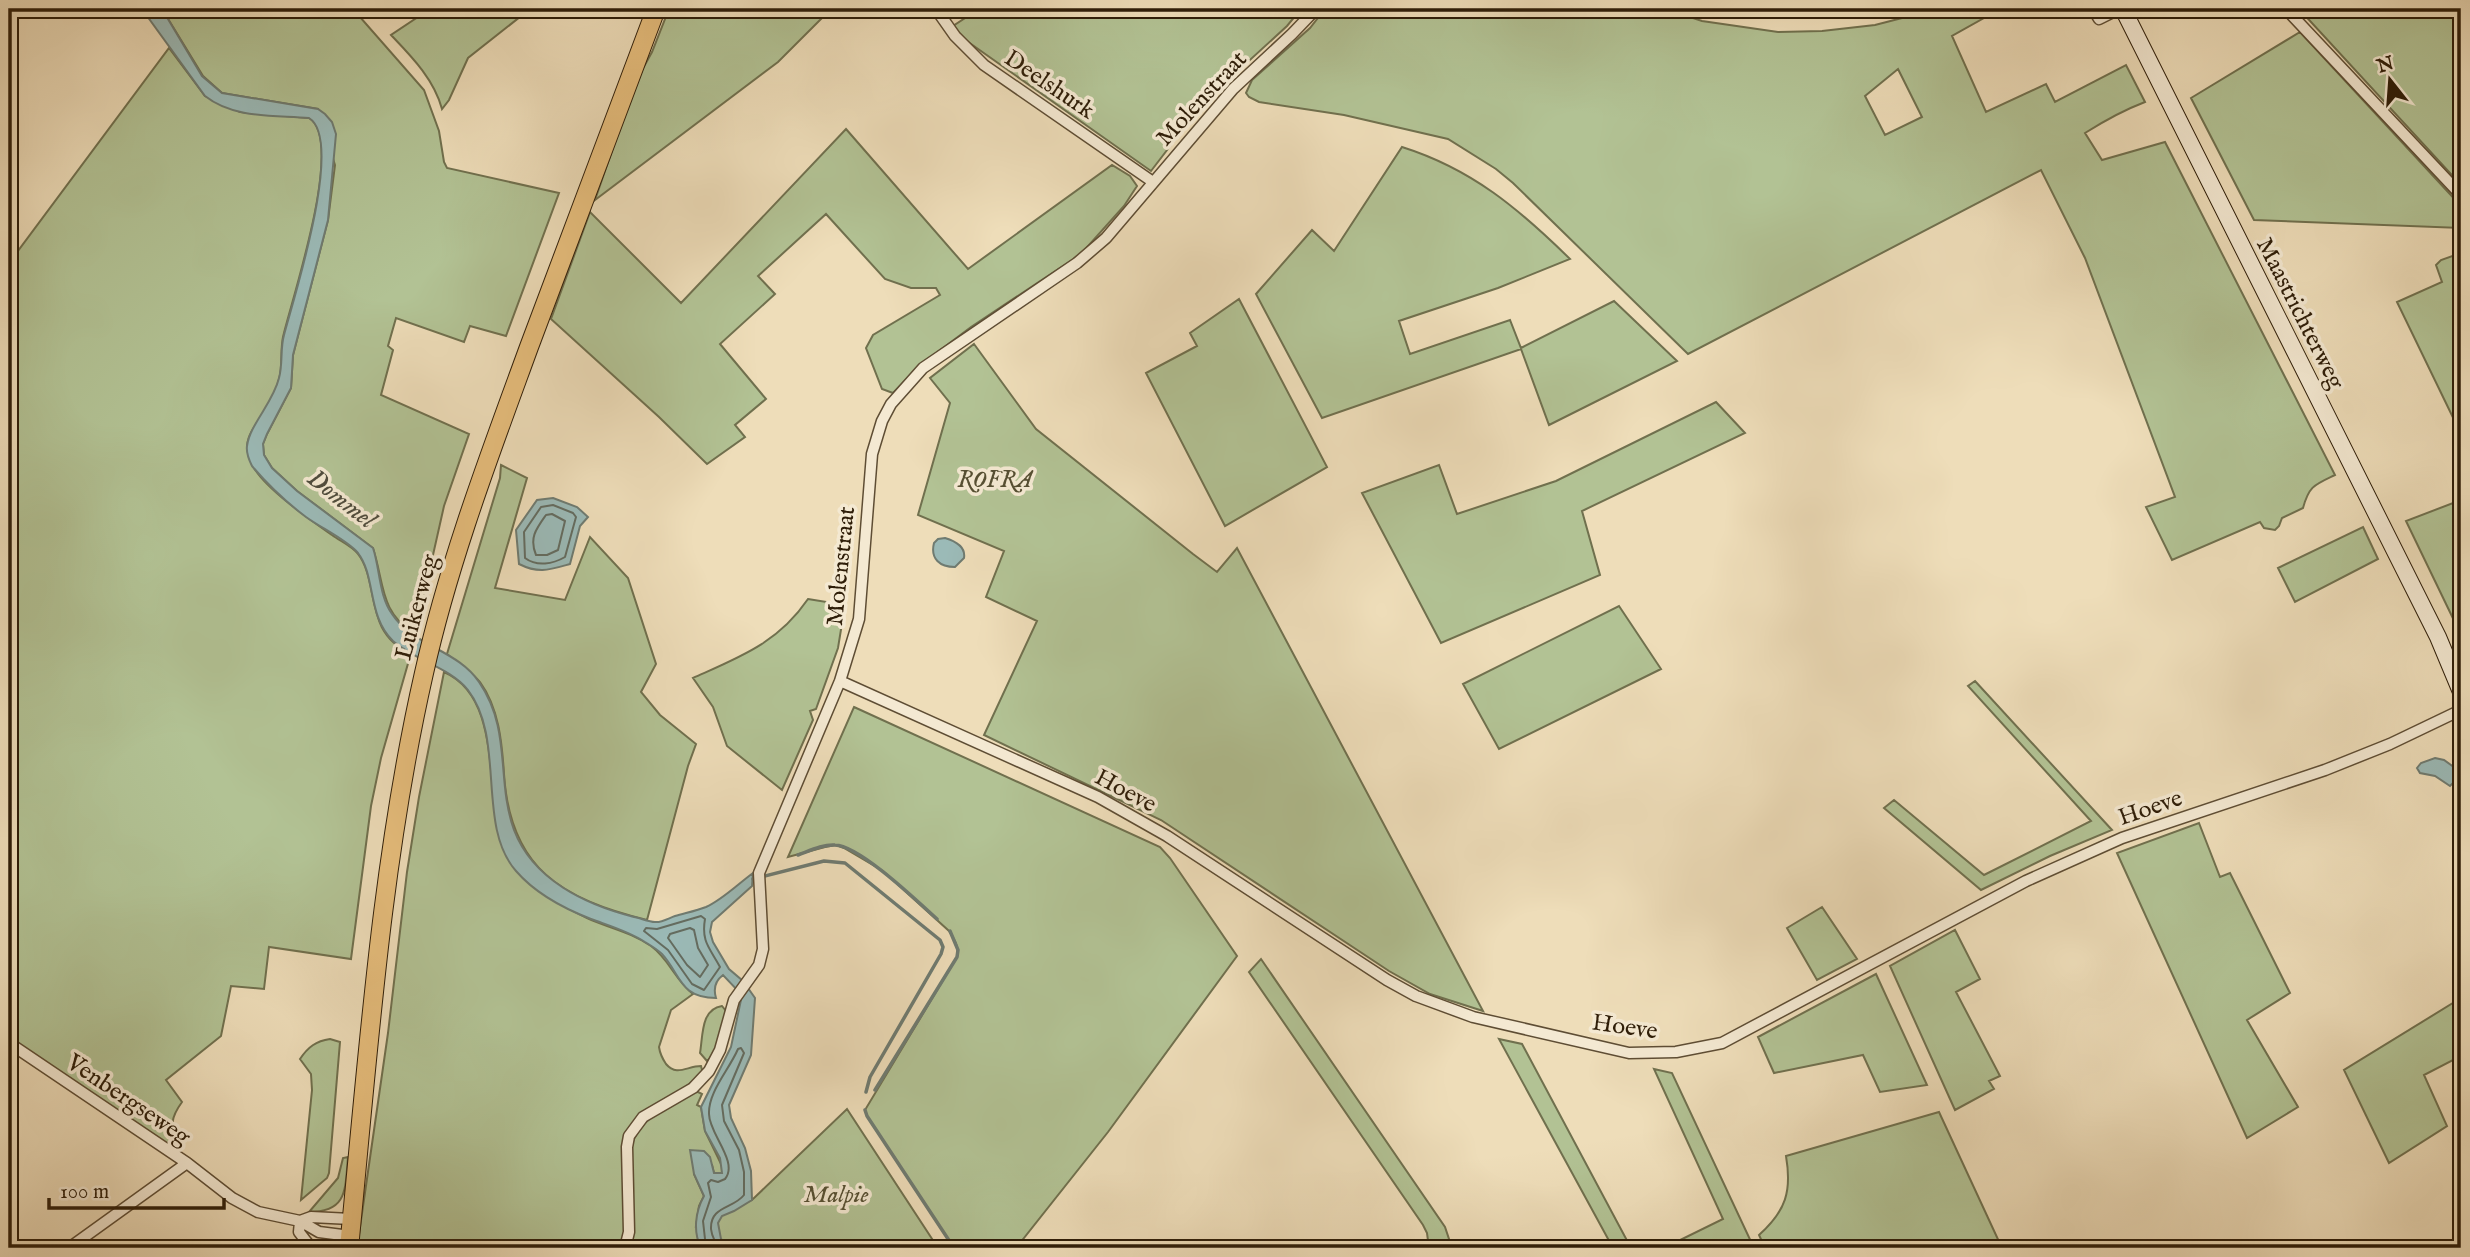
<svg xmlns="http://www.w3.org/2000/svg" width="2470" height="1257" font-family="'IM FELL English',serif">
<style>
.green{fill:#b2c294;stroke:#70704e;stroke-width:2;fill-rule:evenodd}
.water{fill:#9bbab7;stroke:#6f7b71;stroke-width:2}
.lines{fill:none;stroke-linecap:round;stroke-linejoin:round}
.shore{stroke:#646c60;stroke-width:2}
.stream{stroke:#6f7b71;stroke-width:3.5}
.street-casing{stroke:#5e4d34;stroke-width:13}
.secondary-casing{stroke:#2e1d08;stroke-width:18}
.primary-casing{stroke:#2e1d08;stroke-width:20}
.street{stroke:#f4e9d2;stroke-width:10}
.secondary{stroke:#f4e9d2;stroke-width:16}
.primary{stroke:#e7be7c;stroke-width:18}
.labels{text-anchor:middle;stroke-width:7;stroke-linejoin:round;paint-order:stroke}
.street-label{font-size:24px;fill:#2e1d08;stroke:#f4e9d2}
.park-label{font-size:24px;font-style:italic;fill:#564f32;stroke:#f4e9d2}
.water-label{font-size:26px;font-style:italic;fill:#4f4c3d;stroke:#f4e9d2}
</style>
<rect width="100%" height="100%" fill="#eeddb9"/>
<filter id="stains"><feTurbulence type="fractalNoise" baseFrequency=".00286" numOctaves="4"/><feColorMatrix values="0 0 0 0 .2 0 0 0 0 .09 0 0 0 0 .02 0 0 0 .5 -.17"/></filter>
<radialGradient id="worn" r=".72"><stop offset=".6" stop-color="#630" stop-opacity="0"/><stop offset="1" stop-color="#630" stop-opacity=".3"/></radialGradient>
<!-- green -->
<path class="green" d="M162 9H271L272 11 276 9H353L424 90 439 131 444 162 447 168 559 193 506 336 470 326 464 342 396 318 388 346 393 350 381 395 469 434 444 506 415 635C379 610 385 586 373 548L297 491 272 468 264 455 263 444 267 434 291 388 293 355 328 220 335 165 318 109 222 93 203 76Z
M430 9H530L468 58 449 100 442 109C434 79 411 56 391 35Z
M669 9H831L778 62 595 200 636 81 652 52Z
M979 9H1301L1287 26 1204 102 1151 171 964 39 953 26Z
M1325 9H1666L1702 21 1778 32 1822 31 1875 25 1937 9H2000L1952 36 1986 112 2046 84 2055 102 2126 65 2145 102C2124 110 2104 121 2085 133L2102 160 2165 142 2335 475C2314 485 2309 486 2303 508L2282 518 2279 526 2275 530 2264 528 2260 522 2172 560 2146 507 2175 497 2085 258 2041 170 1688 354 1513 183 1496 169 1448 139 1344 115 1259 102 1249 97 1246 93 1252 80 1310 28ZM1898 69 1922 117 1885 135 1865 96Z
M2299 9H2461V185Z
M2300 32 2461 206V228L2254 220 2191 98Z
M169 48 205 96 240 112 309 118C346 140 291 301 283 337 280 351 283 366 279 379 277 386 275 393 272 399 266 414 248 429 247 446 247 450 250 462 253 466 264 488 312 521 332 535 340 541 352 546 358 554 380 582 363 634 411 653L381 758 371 806 351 959 269 947 264 989 231 986 221 1036 166 1080 182 1102C166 1124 174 1129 180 1153L9 1039V263Z
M846 129 968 269 1112 165 1130 176 1137 186 1124 206 1081 254 971 327 919 366 893 393 882 389 866 348 873 335 940 295 936 288H911L885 279 826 214 758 276 775 294 720 344 766 399 735 425 745 437 707 464 659 417 551 319 590 212 681 303Z
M1402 147C1472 169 1519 209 1570 259L1498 288 1399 321 1410 354 1510 320 1521 348 1614 301 1677 361 1549 425 1521 349 1322 418 1256 294 1312 230 1334 251Z
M2461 253V430H2459L2397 302 2442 282 2436 265 2441 260Z
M1239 299 1327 467 1225 526 1146 373 1197 346 1190 333Z
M974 344 1036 429 1193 554 1217 572 1237 548 1483 1011 1430 994 1389 971 1161 820 984 735 1037 621 986 597 1004 551 918 515 950 403 930 378Z
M1716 402 1745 433 1582 511 1600 575 1441 643 1362 493 1439 465 1457 514 1556 481Z
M501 465 527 478 495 588 565 600 590 537 628 578 656 664 641 692 660 715 696 744 688 766 647 920C562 899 510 869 504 774 502 743 499 708 480 682 472 672 457 663 447 654L500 478Z
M2461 500V635L2406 521Z
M2363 527 2378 559 2295 602 2278 568Z
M808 599 845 605 838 648 816 709 810 711 813 720 782 790 727 746 713 707 693 678C740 657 778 643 808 599Z
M1619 606 1661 669 1499 749 1463 684Z
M444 672C506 699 482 801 505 852 518 882 558 904 587 918 609 928 631 932 651 946 669 959 675 980 693 994L671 1010 659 1047C660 1054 662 1058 666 1064 677 1077 687 1066 701 1066L703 1074 630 1127 625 1230 620 1248H357L388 1033 407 872 419 797Z
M1975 681 2112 830 2050 856 1981 890 1884 808 1894 800 1984 875 2091 821 1968 686Z
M854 707 1160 847 1170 858 1237 956 1108 1132 1016 1248H954L867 1116 865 1110 957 957C959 947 955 940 949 931L883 871 844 848 836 845 825 847 788 857Z
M2199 823 2220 877 2230 873 2290 993 2247 1020 2298 1107 2247 1138 2117 853Z
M1822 907 1857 959 1817 980 1787 928Z
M1955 930 1980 979 1956 992 2000 1076 1989 1081 1994 1089 1955 1110 1890 966Z
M1261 959 1445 1227 1452 1248H1429L1427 1233 1423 1225 1249 972Z
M1876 974 1927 1085 1880 1092 1863 1055 1774 1073 1758 1037Z
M2461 998V1056L2424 1075 2447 1126 2389 1163 2344 1070Z
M722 1006 726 1011C721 1026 719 1051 707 1061L700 1053C703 1035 701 1009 722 1006Z
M330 1039 340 1042 329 1173 327 1178 301 1200 312 1090 311 1074 300 1059C308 1047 316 1041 330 1039Z
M1499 1039 1522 1044 1631 1248H1613Z
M1654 1069 1672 1073 1754 1248H1674L1672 1244 1723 1219Z
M696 1091 702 1094 697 1105 701 1107 705 1131 723 1168 722 1173 718 1175 714 1173 712 1165H694V1174L704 1196 699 1206 696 1226 752 1200 847 1109 938 1248H628L631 1147C640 1116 669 1106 696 1091Z
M1939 1112 2002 1248H1765L1759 1235C1786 1211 1792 1191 1786 1156Z
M348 1157C345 1189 348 1212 309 1212L338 1178 343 1158Z"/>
<!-- water -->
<path class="water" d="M142 9H162L202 76 222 93 318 109 325 114 332 122 336 134 328 220 293 355 291 388 267 434 263 444 264 455 272 468 297 491 373 548C380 569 379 596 392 614 413 646 458 650 479 682 512 730 496 780 514 830 533 880 586 905 634 917 640 918 649 922 655 922 661 923 669 918 675 916 685 913 696 911 706 907 722 900 738 884 753 873L752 886 712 922 710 932 713 942 729 969 743 981 755 998 751 1055 729 1105 731 1118 745 1148 751 1171 752 1200 734 1211 722 1216 718 1223 721 1239 733 1248H701C693 1232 695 1212 704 1196L694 1174 690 1150 704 1151 710 1157 714 1173H722L720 1158 705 1131 701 1107 731 1047 742 995 723 975C715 981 713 988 716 998 680 998 681 975 662 954 657 949 650 945 645 942 628 931 610 926 591 919 565 909 535 893 516 871 476 826 506 739 468 690 451 668 414 660 393 641 367 616 376 576 358 553 347 540 321 528 306 517 286 502 268 485 252 466 249 460 246 453 247 446 250 424 273 403 279 378 283 364 280 349 284 335 293 300 345 140 309 118 275 115 234 119 205 96Z
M553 498 577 507 588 517 580 526 570 564C549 570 539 574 519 564L516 530 537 500Z
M945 538C955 541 966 546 964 558L955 567C940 567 930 559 934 543L938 539Z
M2435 758 2444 760 2458 770 2459 777 2450 786 2435 776 2420 773 2417 768 2421 763Z"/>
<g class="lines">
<!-- shore -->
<path class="shore" d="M553 505 573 513 576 517 565 557C553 564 537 567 525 558L524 532 541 507Z
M552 514 565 521 558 550 547 555H536C529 538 536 529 546 515Z
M701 916 705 919C701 942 710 948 720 967L704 990 692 984 668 950 644 931 646 928 657 929Z
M690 928 694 930 698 948 708 965 700 977 687 965 668 938 670 934Z
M706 1248 703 1221 711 1197 708 1183 711 1180 718 1182 725 1179C739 1162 709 1134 709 1114 708 1092 729 1070 738 1049L741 1048 744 1053 722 1105 724 1121 739 1150 744 1172V1195C733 1209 710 1206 711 1229 712 1237 715 1243 721 1248"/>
<!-- stream -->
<path class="stream" d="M798 855C809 851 823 844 835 845 860 846 917 901 937 919
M753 879 824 861 845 863 940 940 943 947 941 954 870 1077 866 1092
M875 1090 957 957 958 950 950 931
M865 1110 867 1116 954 1248"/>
<defs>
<path id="street" d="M936 9 955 36 984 65 1153 182
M2093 9 2099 19 2119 9
M2286 9 2461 195
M840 681 1098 797 1167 836 1387 980 1416 996 1473 1017 1629 1053 1676 1052 1722 1043 2026 881 2122 838 2325 770 2390 744 2461 710
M9 1043 187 1163 232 1198 258 1212 300 1221 319 1232 350 1236
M300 1221 311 1217 351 1219
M300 1221 299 1232 309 1245
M69 1248 187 1163
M625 1248 629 1232 627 1147 629 1136 643 1117 693 1088 709 1071 720 1050 734 1000 759 965 763 949 759 873 840 681 859 619 872 454 882 421 891 404 923 368 1077 263 1106 238 1233 89 1292 34 1316 9"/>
<path id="secondary" d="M2123 9 2438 637 2461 692"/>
<path id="primary" d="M349 1248C368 1056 381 862 424 673 449 561 490 454 529 347 571 234 614 122 656 9"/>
</defs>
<!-- street casing -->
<use href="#street" class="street-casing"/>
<!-- secondary casing -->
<use href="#secondary" class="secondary-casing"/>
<!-- primary casing -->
<use href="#primary" class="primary-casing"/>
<!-- street -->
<use href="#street" class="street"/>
<!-- secondary -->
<use href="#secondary" class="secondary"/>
<!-- primary -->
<use href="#primary" class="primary"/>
</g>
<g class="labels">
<!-- street labels -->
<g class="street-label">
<text transform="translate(1050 84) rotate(34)" y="8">Deelshurk</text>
<text transform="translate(1201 98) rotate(-47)" y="8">Molenstraat</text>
<text transform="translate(2301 313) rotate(63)" y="8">Maastrichterweg</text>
<text transform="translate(840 566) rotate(-84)" y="8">Molenstraat</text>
<text transform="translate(416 607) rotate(-75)" y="8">Luikerweg</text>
<text transform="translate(1126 790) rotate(28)" y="8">Hoeve</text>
<text transform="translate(2150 807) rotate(-19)" y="8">Hoeve</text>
<text transform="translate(1625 1026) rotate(8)" y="8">Hoeve</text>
<text transform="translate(129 1099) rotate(34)" y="8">Venbergseweg</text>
</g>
<!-- park labels -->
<g class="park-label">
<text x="995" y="487">ROFRA</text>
<text x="836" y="1202">Malpie</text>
</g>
<!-- water labels -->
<g class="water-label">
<text transform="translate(342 498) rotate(38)" y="9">Dommel</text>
</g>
</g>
<!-- margin -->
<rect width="2470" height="1257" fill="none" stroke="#eeddb9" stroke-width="35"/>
<rect x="10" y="10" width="2449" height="1236" fill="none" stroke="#2e1d08" stroke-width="3.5"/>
<rect x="18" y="18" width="2435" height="1222" fill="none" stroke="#2e1d08" stroke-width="2"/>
<!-- north arrow -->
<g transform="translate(2390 80) rotate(343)" stroke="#f4e9d2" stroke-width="5" paint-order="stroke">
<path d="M0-5L12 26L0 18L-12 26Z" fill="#2e1d08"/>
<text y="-10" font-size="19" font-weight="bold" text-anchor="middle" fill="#2e1d08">N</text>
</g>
<!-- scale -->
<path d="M49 1198v10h175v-10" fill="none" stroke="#2e1d08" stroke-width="3.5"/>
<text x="60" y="1198" font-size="21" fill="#2e1d08" stroke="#f4e9d2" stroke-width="5" paint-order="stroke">100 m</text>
<rect width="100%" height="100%" filter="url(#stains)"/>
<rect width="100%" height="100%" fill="url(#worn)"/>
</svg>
